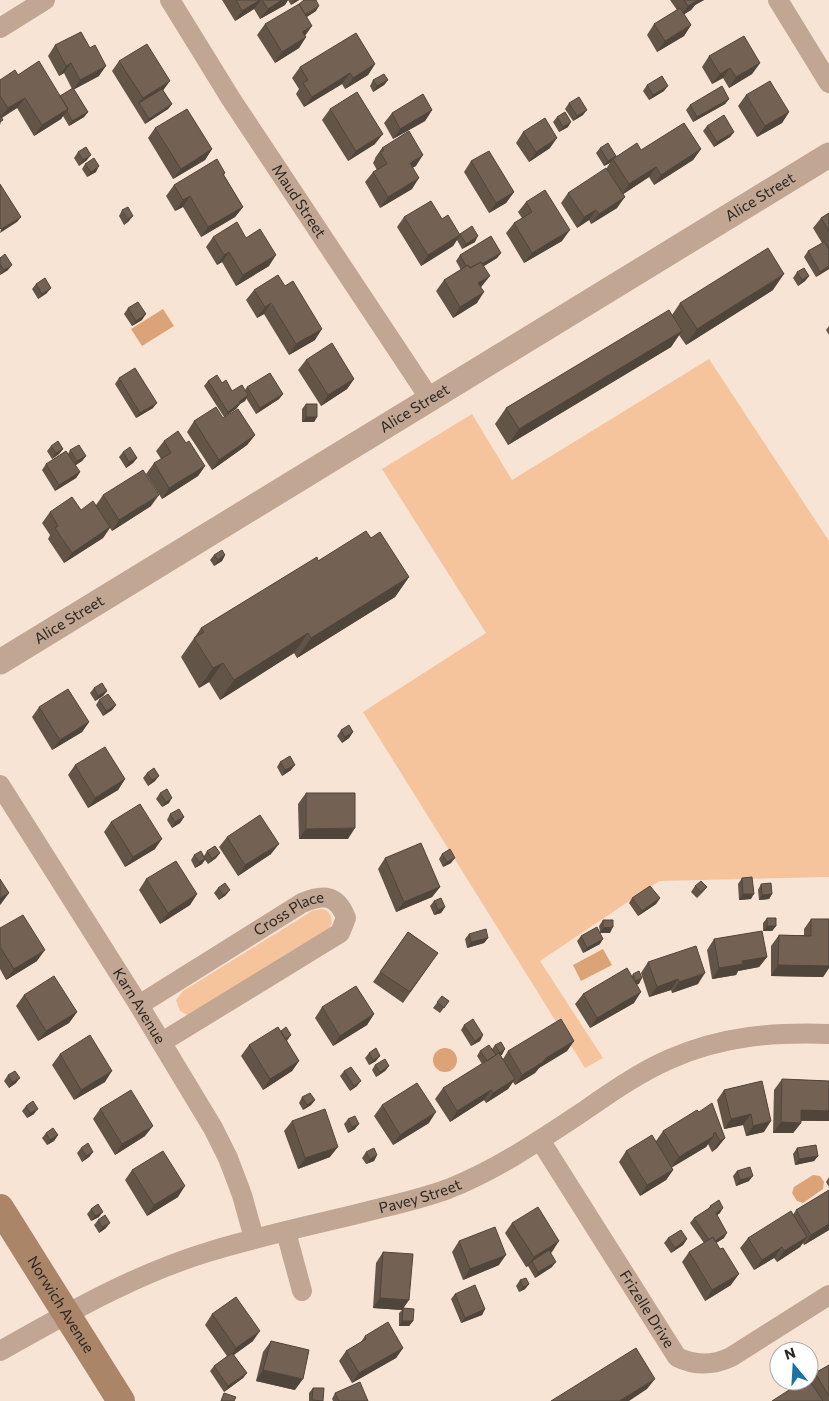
<svg xmlns="http://www.w3.org/2000/svg" width="829" height="1401" font-family="Commissioner,sans-serif">
<style>
.green{fill:#f5c39c}
.water{fill:#dca376}
.lines{fill:none;stroke-linecap:round;stroke-linejoin:round}
.minor{stroke:#c0a693;stroke-width:20}
.tertiary{stroke:#c0a693;stroke-width:25}
.secondary{stroke:#aa8568;stroke-width:28}
.wall{fill:#635448}
.shaded-wall{fill:#50453b}
.building{fill:#736254;stroke:#50453b}
.labels{text-anchor:middle;stroke-width:5;stroke-linejoin:round;paint-order:stroke}
.street-label{font-size:15px;fill:#2d2620;stroke:#fff}
</style>
<rect width="100%" height="100%" fill="#f8e4d5"/>
<!-- green -->
<path class="green" d="M709 359 829 541V877L659 881 540 961 603 1058 585 1068 363 712 486 633 382 469 472 414 512 480Z
M321 909 326 910C334 917 333 924 327 932L189 1016 180 1011 176 1000 183 991 312 911Z"/>
<!-- water -->
<path class="water" d="M163 309 174 326 142 346 131 329Z
M603 949 612 965 581 981 573 965Z
M433 1060a12 12 0 1 1 24 0a12 12 0 1 1-24 0Z
M813 1175 820 1176 824 1182 823 1189 803 1203 797 1201 792 1193 794 1187Z"/>
<g class="lines">
<!-- minor -->
<g class="minor">
<path id="s1" d="M170 0 231 99 430 399"/>
<path d="M778 0 829 83"/>
<path d="M0 28 45 0"/>
<path id="s2" d="M0 785 137 1002 213 1128 228 1158 242 1195 254 1238"/>
<path id="s3" d="M139 1005 302 903C323 894 337 894 346 918L340 933 162 1042"/>
<path id="s4" d="M540 1140 677 1357C695 1366 712 1366 731 1357L829 1295"/>
<path d="M286 1232 302 1291"/>
<path id="s5" d="M0 1351C66 1314 135 1274 208 1252 260 1236 313 1225 365 1212 393 1205 421 1199 448 1189 496 1170 539 1141 581 1113 610 1093 638 1073 670 1059 722 1036 773 1032 829 1034"/>
</g>
<!-- tertiary -->
<path class="tertiary" id="s6" d="M0 662 829 155"/>
<!-- secondary -->
<path class="secondary" id="s7" d="M0 1208 121 1401"/>
</g>
<!-- wall -->
<path class="wall" d="M222 0H299L291 5 288 0 285 5 260 19 254 9 235 21Z
M670 0H704L695 5 691 10 684 14 691 25 684 36 657 52 647 35 654 24 677 10Z
M316 11 307 17 305 36 306 37 299 48 275 63 257 35 265 24Z
M55 45 99 76 74 89 88 112 84 117 69 126 63 116 61 119 34 136 17 108 2 118 0 125V80L18 75 60 96 72 89 64 73 59 76 48 56Z
M709 56 760 63 752 74 729 88 723 78 712 84 702 67Z
M119 61 163 90 172 104 168 109 145 124 112 71Z
M375 64 368 75 345 89 342 84 304 107 296 94 299 89 292 78 300 67Z
M373 80H388L384 85 373 92 370 86Z
M647 85 664 91 649 100 643 91Z
M746 95 789 112 782 123 757 137 738 106Z
M729 99 725 104 693 122 686 110 690 105Z
M569 103 583 115 573 121 565 109Z
M330 109 375 144 348 161 322 120Z
M432 110 425 121 393 139 384 123 392 113Z
M557 117 568 127 559 132 553 122Z
M707 126 734 132 730 137 714 147 703 131Z
M155 128 212 149 205 160 173 179 148 138Z
M523 132 550 148 529 162 516 143Z
M382 148 416 166 413 167 412 189 380 208 365 182 373 172 377 170 373 163 375 159V158Z
M600 148 616 156 641 150 701 149 693 160 654 185 649 177 623 194 617 208 591 224 589 220 577 228 561 203 568 193 606 169 610 163 604 166 596 153Z
M78 152 87 160 79 166 74 158Z
M471 161 514 192 506 203 489 213 464 172Z
M85 164 96 172 87 177 82 169Z
M225 173 224 175 243 207 235 217 201 237 183 207 175 211 166 196 174 185Z
M526 202 562 241 524 263 506 233 514 223 522 218 518 212Z
M122 210 129 221 124 225 119 216Z
M829 213V269L816 277 804 257 808 251 822 243 813 228 821 218Z
M404 217 442 219 460 234 475 242 462 249 457 240 453 246 421 266 397 227Z
M213 237 246 238 269 266 236 286 222 262 217 265 206 247Z
M501 253 497 258 484 266 482 286 481 287 477 303 453 318 436 291 444 280 461 270 456 261 460 255Z
M0 258 8 270 0 275Z
M797 272 809 276 805 281 798 286 793 278Z
M36 284 47 293 38 299 32 289Z
M254 290 315 340 289 355 264 314 257 318 246 300Z
M773 290 686 345 679 335 671 347 508 445 495 424 506 408 672 315 680 303Z
M128 308 142 320 132 326 124 314Z
M829 326V335L826 330Z
M306 360 354 379 347 389 321 406 298 370Z
M119 378 153 408 136 418 115 384Z
M208 381 222 383 232 391 245 390 247 387 283 394 279 399 256 414 246 398 245 401 240 404 236 409 224 417 204 386Z
M306 404 317 417 314 422H302V409Z
M223 418 255 435 247 445 212 470 187 432 194 421Z
M164 441 186 443 205 466 198 476 162 499 146 474 154 463 161 459 156 451Z
M51 446 63 449 59 454 52 459 47 451Z
M70 450 86 456 82 461 75 465 80 472 76 478 55 491 42 470 46 464 68 454Z
M123 452 137 458 133 463 126 468 119 457Z
M103 495 151 506 112 531 110 528 103 538 64 563 48 539 50 535 42 523 50 512 81 510 96 505Z
M371 538 409 577 395 597 297 658 294 653 220 700 209 682 199 688 181 657 201 628 318 561Z
M214 555H225L222 561 214 566 210 560Z
M94 688 107 691 103 696 95 701 90 693Z
M99 700 116 705 112 710 103 716 96 705Z
M39 707 89 722 82 732 52 750 32 717Z
M341 730 353 732 349 738 342 743 337 736Z
M280 762 291 770 282 776 277 767Z
M75 765 125 779 118 790 88 808 68 775Z
M147 773 155 781 148 786 143 778Z
M160 793 169 803 162 807 156 799Z
M306 793 348 839H299L298 804Z
M170 814 184 817 180 823 172 828 167 820Z
M111 822 155 849 125 867 104 832Z
M227 837 271 854 238 876 219 847Z
M207 851 220 853 216 858 208 864 205 860 202 864 195 868 191 860 194 855 204 856Z
M442 854 451 863 443 867 439 859Z
M385 858 440 887 432 897 396 912 378 869Z
M742 878 751 899 739 900 738 884Z
M146 879 197 894 190 905 160 924 139 890Z
M761 884 772 894 769 899 759 900 758 890Z
M695 886 707 887 703 892 697 898 691 892Z
M218 888 226 895 219 900 214 893Z
M632 898H660L656 904 638 916 629 903Z
M434 901 445 907 441 913 434 915 430 906Z
M767 918 776 926 772 931H763V923Z
M811 919H829V968L823 977 771 976V946L779 935H804V929Z
M603 920 610 933H600V944L583 953 577 941 581 936 600 932 599 926Z
M0 928 37 961 6 980 0 969Z
M408 932 438 953 403 1003 373 982Z
M469 934 488 938 484 943 467 948 465 939Z
M714 939 767 957 759 967 738 971 736 975 712 979 707 950Z
M648 962 698 984 672 993 671 990 649 997 641 973Z
M633 974 639 984H637L634 1003 590 1028 575 1004 583 994 632 976Z
M24 995 77 1012 69 1023 38 1041 16 1006Z
M442 996 449 1001 440 1013 433 1008Z
M322 1007 374 1014 367 1025 333 1046 315 1018Z
M464 1025 483 1035 480 1041 471 1046 461 1030Z
M281 1031 291 1035 287 1041 299 1061 292 1071 263 1090 241 1056 249 1045Z
M574 1041 567 1051 539 1068 535 1073 515 1085 513 1082 508 1089 486 1103 484 1100 450 1122 435 1099 443 1088 482 1064 477 1056 480 1051 492 1049 495 1045 505 1049 500 1055 503 1059 508 1051Z
M369 1053 376 1061 369 1065 365 1058Z
M60 1054 105 1082 74 1100 52 1065Z
M375 1065 389 1066 385 1071 376 1077 372 1070Z
M344 1071 357 1086 350 1091 340 1076Z
M8 1075 16 1083 9 1088 4 1081Z
M782 1079 829 1081V1121H801V1123L793 1133H773L774 1090Z
M762 1081 764 1132 746 1136 743 1125 724 1129 717 1100 724 1090Z
M302 1097 315 1100 311 1105 303 1110 299 1103Z
M382 1105 429 1123 393 1145 374 1116Z
M26 1106 34 1114 27 1118 22 1111Z
M100 1109 145 1136 115 1155 93 1119Z
M699 1112 725 1138 717 1148 712 1152 708 1144 706 1147 672 1167 673 1170 666 1180 640 1196 619 1162 626 1151 656 1141 663 1131Z
M348 1119 355 1129 348 1133 344 1124Z
M292 1121 330 1157 298 1169 284 1131Z
M46 1133 58 1135 54 1141 47 1145 42 1138Z
M81 1148 93 1152 89 1157 82 1162 77 1153Z
M797 1148 818 1156 814 1161 795 1165 793 1154Z
M366 1152 377 1155 374 1161 366 1164 362 1158Z
M132 1170 178 1197 147 1216 125 1180Z
M737 1171 749 1181 736 1186 733 1176Z
M829 1177V1187L826 1182Z
M829 1190V1230L804 1245 803 1243 800 1247 777 1262 774 1258 754 1270 740 1248 748 1238 793 1215 796 1210Z
M710 1206 720 1213 717 1215 724 1238 716 1243 731 1285 705 1301 682 1262 689 1252 704 1243 690 1223 694 1218 708 1209Z
M91 1209 99 1217 91 1221 87 1214Z
M98 1220 106 1228 99 1233 94 1225Z
M512 1223 552 1252 550 1253 552 1267 535 1278 528 1266 526 1267 505 1233Z
M668 1238 687 1239 683 1245 671 1253 664 1243Z
M459 1241 499 1265 463 1280 452 1252Z
M383 1252 409 1300 403 1308 413 1321 409 1326H399V1313L402 1310 373 1308 376 1263Z
M520 1280 529 1284 525 1289 519 1292 516 1286Z
M455 1294 485 1309 482 1315 461 1323 451 1299Z
M212 1314 253 1341 234 1355 247 1373 243 1378 224 1392 210 1371 214 1366 227 1356 205 1325Z
M365 1336 403 1348 396 1358 352 1383 339 1361 346 1351 361 1342Z
M271 1341 295 1390 256 1381 263 1352Z
M829 1365V1401H772L810 1381 815 1373Z
M313 1388 323 1401H309V1393Z
M335 1393 368 1401H333L332 1399Z"/>
<!-- shaded-wall -->
<path class="shaded-wall" d="M260 0H261L254 9 235 21 242 11Z
M282 0H288L285 5 260 19 268 9Z
M295 0H299L291 5Z
M696 0H704L695 5 691 10 680 17 688 6Z
M319 6 316 11 299 21 303 16Z
M691 25 684 36 657 52 665 41Z
M312 26 305 36 302 32Z
M306 37 299 48 275 63 282 52Z
M71 63 64 73 59 76 66 66Z
M760 63 752 74 729 88 736 77Z
M375 64 368 75 345 89 353 78Z
M106 66 99 76 73 90 80 80Z
M730 68 723 78 712 84 720 74Z
M350 73 342 84 304 107 312 97Z
M388 80 384 85 373 92 377 86Z
M170 81 162 92 139 103 143 98Z
M668 86 664 91 649 100 653 95Z
M25 98 17 108 0 118 8 108Z
M729 99 725 104 693 122 697 117Z
M172 104 168 109 145 124 149 119Z
M68 109 61 119 34 136 42 125Z
M432 110 425 121 393 139 400 129Z
M587 110 583 115 573 121 577 116Z
M88 112 84 117 69 126 72 121Z
M789 112 782 123 757 137 765 126Z
M571 122 568 127 559 132 563 127Z
M734 132 730 137 714 147 717 142Z
M383 134 375 144 348 161 356 151Z
M557 138 550 148 529 162 536 152Z
M212 149 205 160 173 179 181 169Z
M701 149 693 160 654 185 661 175Z
M91 155 87 160 79 166 83 160Z
M423 155 416 166 403 173 410 163Z
M616 156 613 159 610 163 604 166 608 161Z
M99 166 96 172 87 177 91 172Z
M656 167 649 177 622 195 629 184Z
M419 178 412 189 380 208 388 197Z
M514 192 506 203 489 213 496 203Z
M190 196 183 207 175 211 183 200Z
M625 197 617 208 591 224 599 214Z
M243 207 235 217 201 237 208 227Z
M596 210 589 220 577 228 584 217Z
M133 216 129 221 124 225 128 219Z
M21 217 17 222 0 233 1 229Z
M570 230 562 241 524 263 532 253Z
M460 235 453 246 421 266 428 255Z
M478 236 475 242 462 249 466 244Z
M229 252 222 262 217 265 224 255Z
M501 253 497 258 466 277 469 272Z
M276 255 269 266 236 286 243 275Z
M12 265 8 270 0 275 4 270Z
M829 266V269L816 277 820 272Z
M784 274 773 290 686 345 697 329Z
M490 276 482 286 471 293 478 283Z
M809 276 805 281 798 286 802 280Z
M51 288 47 293 38 299 42 294Z
M484 292 477 303 453 318 460 307Z
M271 303 264 314 257 318 265 307Z
M146 314 142 320 132 326 136 321Z
M322 329 315 340 289 355 296 344Z
M682 331 671 347 508 445 519 429Z
M354 379 347 389 321 406 328 395Z
M283 394 279 399 256 414 260 408Z
M248 395 245 401 240 404 236 409 224 417 228 412 239 402Z
M157 403 153 408 136 418 140 413Z
M306 417H317L314 422H302Z
M255 435 247 445 212 470 219 460Z
M63 449 59 454 52 459 56 453Z
M86 456 82 461 73 467 77 461Z
M137 458 133 463 126 468 129 462Z
M205 466 198 476 162 499 169 488Z
M80 472 76 478 55 491 59 485Z
M159 495 151 506 112 531 119 520Z
M110 527 103 538 64 563 72 553Z
M225 555 222 561 214 566 218 560Z
M409 577 395 597 297 658 311 638Z
M308 633 294 653 220 700 234 680Z
M223 663 209 682 199 688 213 668Z
M107 691 103 696 95 701 98 696Z
M116 705 112 710 103 716 106 711Z
M89 722 82 732 52 750 60 740Z
M353 732 349 738 342 743 345 737Z
M295 765 291 770 282 776 285 770Z
M159 776 155 781 148 786 152 780Z
M125 779 118 790 88 808 95 798Z
M172 798 169 803 162 807 166 802Z
M184 817 180 823 172 828 175 822Z
M355 828 348 839H299L306 829Z
M162 839 155 849 125 867 133 857Z
M279 844 271 854 238 876 245 865Z
M220 853 216 858 208 864 212 859Z
M455 858 451 863 443 867 447 862Z
M205 859 202 864 195 868 199 862Z
M440 887 432 897 396 912 404 902Z
M230 890 226 895 219 900 223 895Z
M9 893 1 904 0 905V898Z
M197 894 190 905 160 924 168 913Z
M743 894H754L751 899 739 900Z
M772 894 769 899 759 900 762 895Z
M660 898 656 904 638 916 642 911Z
M445 907 441 913 434 915 438 910Z
M767 926H776L772 931H763Z
M613 927 610 933H600L603 928Z
M488 938 484 943 467 948 471 942Z
M603 939 600 944 583 953 587 948Z
M45 950 37 961 6 980 14 969Z
M767 957 759 967 738 971 736 975 712 979 719 968 742 961Z
M778 965 829 966V968L823 977 771 976Z
M705 973 698 984 672 993 679 982Z
M642 978 639 984 632 986 635 981Z
M678 979 671 990 649 997 657 987Z
M641 992 634 1003 590 1028 597 1018Z
M77 1012 69 1023 38 1041 46 1031Z
M374 1014 367 1025 333 1046 340 1036Z
M483 1035 480 1041 471 1046 475 1041Z
M574 1041 567 1051 539 1068 535 1073 515 1085 522 1075 546 1058Z
M505 1049 502 1055 496 1058 500 1053Z
M380 1056 376 1061 369 1065 373 1060Z
M299 1061 292 1071 263 1090 270 1079Z
M389 1066 385 1071 376 1077 380 1072Z
M112 1071 105 1082 74 1100 81 1090Z
M20 1078 16 1083 9 1088 12 1082Z
M515 1079 508 1089 486 1103 493 1093Z
M361 1081 357 1086 350 1091 354 1086Z
M491 1090 484 1100 450 1122 457 1111Z
M315 1100 311 1105 303 1110 307 1105Z
M38 1109 34 1114 27 1118 30 1113Z
M801 1110 829 1111V1121L794 1120Z
M436 1112 429 1123 393 1145 400 1135Z
M751 1114 743 1125 724 1129 731 1119Z
M771 1121 764 1132 746 1136 753 1126Z
M781 1122 801 1123 793 1133H773Z
M359 1124 355 1129 348 1133 352 1127Z
M153 1126 145 1136 115 1155 122 1144Z
M715 1132 711 1137 714 1136 706 1147 671 1168 679 1157Z
M58 1135 54 1141 47 1145 50 1140Z
M725 1138 717 1148 712 1152 720 1141Z
M338 1147 330 1157 298 1169 305 1158Z
M93 1152 89 1157 82 1162 86 1156Z
M377 1155 374 1161 366 1164 370 1159Z
M818 1156 814 1161 795 1165 799 1159Z
M673 1170 666 1180 640 1196 647 1185Z
M753 1176 749 1181 736 1186 740 1180Z
M185 1186 178 1197 147 1216 154 1205Z
M723 1208 720 1213 712 1219 716 1213Z
M103 1212 99 1217 91 1221 95 1216Z
M110 1223 106 1228 99 1233 102 1227Z
M829 1224V1230L804 1245 811 1235Z
M727 1233 724 1238 707 1249 711 1243Z
M807 1237 800 1247 777 1262 784 1251Z
M687 1239 683 1245 671 1253 675 1248Z
M559 1241 552 1252 533 1263 532 1261 528 1266 526 1267 534 1257Z
M782 1247 774 1258 754 1270 762 1260Z
M506 1255 499 1265 463 1280 470 1269Z
M556 1262 552 1267 535 1278 538 1272Z
M739 1274 731 1285 705 1301 712 1290Z
M529 1284 525 1289 519 1292 523 1287Z
M380 1298 409 1300 402 1310 373 1308Z
M485 1309 482 1315 461 1323 465 1318Z
M402 1321H413L409 1326H399Z
M260 1331 253 1341 229 1358 236 1348Z
M403 1348 396 1358 352 1383 359 1373Z
M263 1370 303 1379 295 1390 256 1381Z
M247 1373 243 1378 224 1392 228 1386Z
M655 1379 647 1389 629 1401H619Z"/>
<!-- building -->
<path class="building" d="M236 0H260L242 11Z
M262 0H282L268 9Z
M304 0H316L319 6 305 14 299 4Z
M684 0H698L688 6Z
M299 4 312 26 302 32 306 37 282 52 265 24Z
M680 8 691 25 665 41 654 24Z
M81 32 90 48 95 45 106 66 80 80 71 63 66 66 55 45Z
M356 33 375 64 353 78 350 73 312 97 303 83 308 80 300 67Z
M744 36 760 63 736 77 730 68 720 74 709 56Z
M147 44 170 81 143 98 119 61Z
M39 61 68 109 42 125 25 98 8 108 0 96V80L15 70 18 75Z
M384 74 388 80 377 86 373 80Z
M662 76 668 86 653 95 647 85Z
M770 81 789 112 765 126 746 95Z
M722 86 729 99 697 117 690 105Z
M73 88 88 112 72 121 67 111 68 109 60 96Z
M162 89 172 104 149 119 139 103Z
M357 92 383 134 356 151 330 109Z
M423 94 432 110 400 129 392 113Z
M579 97 587 110 577 116 569 103Z
M187 109 212 149 181 169 155 128Z
M565 112 571 122 563 127 557 117Z
M0 115 3 120 0 122Z
M724 115 734 132 717 142 707 126Z
M545 118 557 138 536 152 523 132Z
M684 123 701 149 661 175 656 167 629 184 613 159 637 143 641 150Z
M409 131 423 155 410 163 419 178 388 197 373 172 387 164 380 152 384 150 382 148Z
M608 143 616 156 608 161 600 148Z
M86 147 91 155 83 160 78 152Z
M489 151 514 192 496 203 471 161Z
M94 158 99 166 91 172 85 164Z
M217 159 225 173 223 174 243 207 208 227 190 196 183 200 174 185Z
M606 168 625 197 599 214 596 210 584 217 568 193Z
M0 184 21 217 1 229 0 228Z
M545 190 570 230 532 253 514 223 532 212 526 202Z
M431 201 442 219 448 215 460 235 428 255 404 217Z
M128 207 133 216 128 219 122 210Z
M829 213V231L821 218Z
M237 222 246 238 260 229 276 255 243 275 229 252 224 255 213 237Z
M472 226 478 236 466 244 460 234Z
M491 236 501 253 482 264 481 262 470 268 468 265 466 266 460 255Z
M824 242 829 249V266L820 272 808 251Z
M768 248 784 274 697 329 680 303Z
M5 254 12 265 4 270 0 264V258Z
M481 262 490 276 478 283 484 292 460 307 444 280 468 265 470 268Z
M804 268 809 276 802 280 797 272Z
M278 275 285 286 293 281 322 329 296 344 271 303 265 307 254 290Z
M45 278 51 288 42 294 36 284Z
M138 302 146 314 136 321 128 308Z
M669 310 682 331 519 429 506 408Z
M332 343 354 379 328 395 306 360Z
M135 368 157 403 140 413 119 378Z
M270 373 283 394 260 408 247 387Z
M217 375 222 383 226 380 232 391 242 385 248 395 239 402 240 403 228 412 208 381Z
M306 404H317V417H306Z
M216 407 223 418 238 409 255 435 219 460 194 421Z
M178 431 186 443 189 441 205 466 169 488 154 463 171 453 164 441Z
M58 441 63 449 56 453 51 446Z
M79 445 86 456 77 461 70 450Z
M130 447 137 458 129 462 123 452Z
M66 451 80 472 59 485 46 464Z
M143 470 159 495 119 520 103 495Z
M72 497 81 510 93 501 110 527 72 553 55 528 58 526 50 512Z
M366 531 371 538 380 532 409 577 311 638 308 633 234 680 223 663 213 668 194 638 204 632 201 628 317 557 318 561Z
M222 550 225 555 218 560 214 555Z
M102 683 107 691 98 696 94 688Z
M68 689 89 722 60 740 39 707Z
M108 694 116 705 106 711 99 700Z
M349 725 353 732 345 737 341 730Z
M105 747 125 779 95 798 75 765Z
M290 756 295 765 285 770 280 762Z
M154 768 159 776 152 780 147 773Z
M167 789 172 798 166 802 160 793Z
M306 793H355V828L306 829Z
M140 804 162 839 133 857 111 822Z
M179 809 184 817 175 822 170 814Z
M260 815 279 844 245 865 227 837Z
M421 843 440 887 404 902 385 858Z
M215 846 220 853 212 859 207 851Z
M450 849 455 858 447 862 442 854Z
M201 851 205 859 199 862 194 855Z
M176 861 197 894 168 913 146 879Z
M752 877 754 894H743L742 878Z
M0 879 9 893 0 898Z
M701 881 707 887 701 892 695 886Z
M225 883 230 890 223 895 218 888Z
M771 883 772 894 762 895 761 884Z
M650 886 660 898 642 911 632 898Z
M441 898 445 907 438 910 434 901Z
M23 915 45 950 14 969 0 947V928Z
M767 918H776V926H767Z
M811 919H829V966L778 965 779 935 811 936Z
M603 920H613V927L603 928Z
M597 927 603 939 587 948 581 936Z
M486 929 488 938 471 942 469 934Z
M762 931 767 957 742 961 743 964 719 968 714 939Z
M408 932 438 953 410 992 380 972Z
M696 946 705 973 679 982 678 979 657 987 648 962Z
M627 968 641 992 597 1018 583 994Z
M639 971 642 978 635 981 633 974Z
M54 976 77 1012 46 1031 24 995Z
M356 986 374 1014 340 1036 322 1007Z
M442 996 449 1001 444 1008 437 1002Z
M473 1019 483 1035 475 1041 464 1025Z
M561 1019 574 1041 546 1058 543 1062 522 1075 508 1051Z
M278 1027 299 1061 270 1079 249 1045Z
M286 1027 291 1035 285 1039 281 1031Z
M90 1035 112 1071 81 1090 60 1054Z
M501 1042 505 1049 500 1053 495 1045Z
M489 1045 496 1055 487 1061 480 1051Z
M376 1048 380 1056 373 1060 369 1053Z
M499 1053 515 1079 493 1093 491 1090 457 1111 443 1088Z
M385 1059 389 1066 380 1072 375 1065Z
M351 1067 361 1081 354 1086 344 1071Z
M15 1071 20 1078 12 1082 8 1075Z
M782 1079 829 1081V1111L801 1110V1123L781 1122Z
M762 1081 771 1121 753 1126 751 1114 731 1119 724 1090Z
M417 1083 436 1112 400 1135 382 1105Z
M131 1090 153 1126 122 1144 100 1109Z
M310 1093 315 1100 307 1105 302 1097Z
M33 1101 38 1109 30 1113 26 1106Z
M712 1103 725 1138 720 1141 715 1132 713 1134 714 1136 679 1157 663 1131 697 1110 699 1112Z
M325 1109 338 1147 305 1158 292 1121Z
M355 1116 359 1124 352 1127 348 1119Z
M53 1128 58 1135 50 1140 46 1133Z
M652 1135 673 1170 647 1185 626 1151Z
M88 1143 93 1152 86 1156 81 1148Z
M816 1145 818 1156 799 1159 797 1148Z
M374 1148 377 1155 370 1159 366 1152Z
M163 1151 185 1186 154 1205 132 1170Z
M750 1167 753 1176 740 1180 737 1171Z
M829 1190V1224L811 1235 796 1210Z
M719 1200 723 1208 716 1213 727 1233 715 1241 713 1237 709 1240 694 1218 711 1207 710 1206Z
M98 1204 103 1212 95 1216 91 1209Z
M538 1207 559 1241 534 1257 512 1223Z
M791 1211 807 1237 784 1251 782 1247 762 1260 748 1238Z
M105 1215 110 1223 102 1227 98 1220Z
M495 1227 506 1255 470 1269 459 1241Z
M681 1230 687 1239 675 1248 668 1238Z
M713 1237 720 1249 723 1248 739 1274 712 1290 689 1252Z
M549 1250 556 1262 538 1272 532 1261Z
M383 1252 413 1254 409 1300 380 1298Z
M526 1278 529 1284 523 1287 520 1280Z
M475 1285 485 1309 465 1318 455 1294Z
M236 1297 260 1331 236 1348 212 1314Z
M403 1308 414 1309 413 1321H402Z
M388 1322 403 1348 359 1373 346 1351 366 1339 365 1336Z
M271 1341 309 1350 303 1379 263 1370Z
M636 1348 655 1379 619 1401H551Z
M232 1353 247 1373 228 1386 214 1366Z
M829 1365V1396L815 1373Z
M809 1380 823 1401H772L803 1381H809Z
M360 1382 368 1401H339L335 1393Z
M313 1388H324L323 1401 312 1400Z
M224 1393 236 1397 234 1401H221Z"/>
<g class="labels">
<!-- street labels -->
<g class="street-label">
<text dy="5" stroke="none"><textPath href="#s6" startOffset="891">Alice Street</textPath></text>
<text dy="5" stroke="none"><textPath href="#s1" startOffset="239">Maud Street</textPath></text>
<text dy="5" stroke="none"><textPath href="#s6" startOffset="486">Alice Street</textPath></text>
<text dy="5" stroke="none"><textPath href="#s6" startOffset="81">Alice Street</textPath></text>
<text dy="5" stroke="none"><textPath href="#s3" startOffset="176">Cross Place</textPath></text>
<text dy="5" stroke="none"><textPath href="#s2" startOffset="261">Karn Avenue</textPath></text>
<text dy="5" stroke="none"><textPath href="#s5" startOffset="450">Pavey Street</textPath></text>
<text dy="5" stroke="none"><textPath href="#s7" startOffset="114">Norwich Avenue</textPath></text>
<text dy="5" stroke="none"><textPath href="#s4" startOffset="200">Frizelle Drive</textPath></text>
</g>
</g>
<!-- north arrow -->
<g transform="translate(794 1366) rotate(342)"><circle r="24" fill="#ffffff" stroke="#aba8a6"/>
<path d="M0-4L9 19L0 12L-9 19Z" fill="#1c72a2"/>
<text y="-8" font-size="14" font-weight="bold" text-anchor="middle" fill="#2d2620">N</text>
</g>
</svg>
